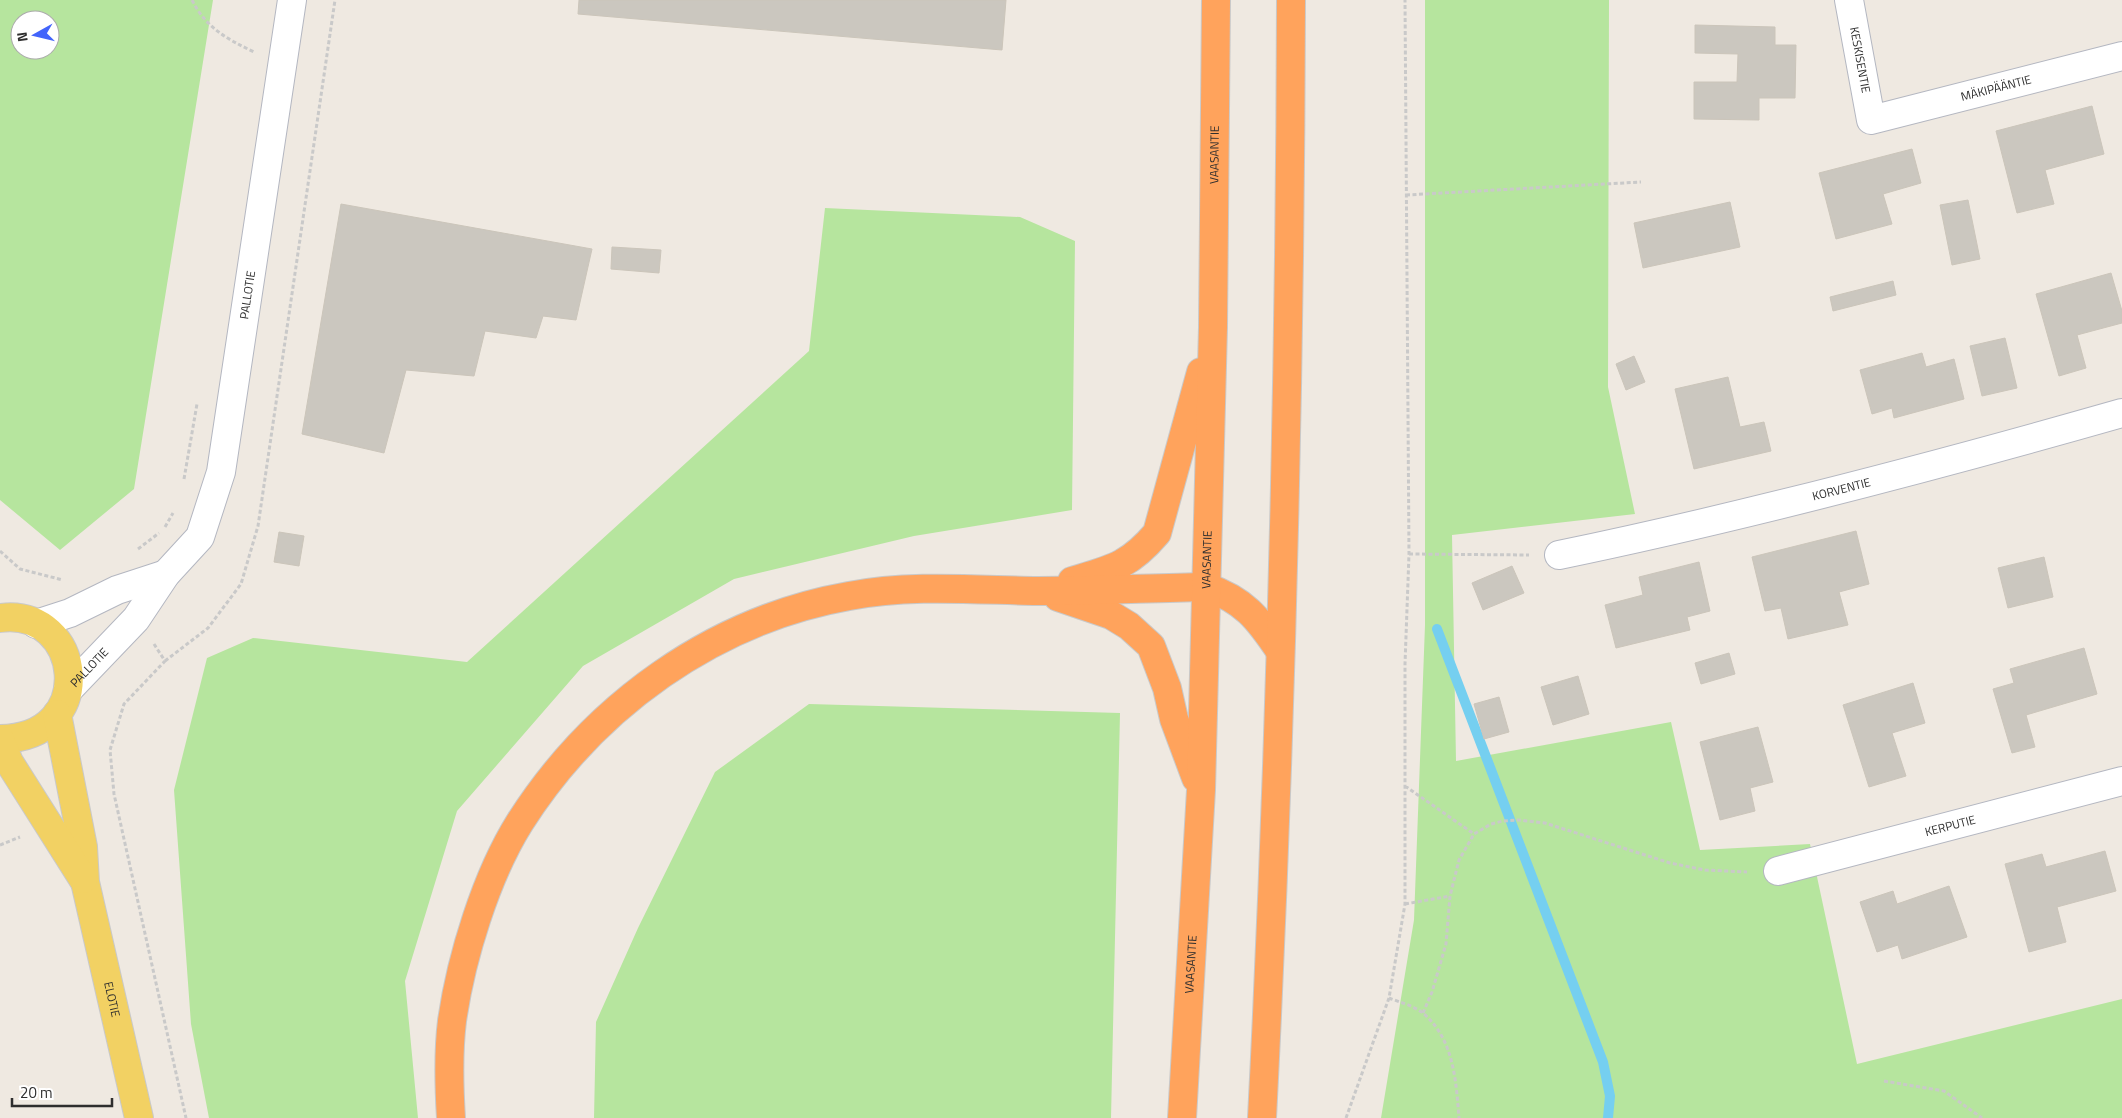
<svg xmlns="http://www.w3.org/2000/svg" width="2122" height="1118" font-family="'Titillium Web',sans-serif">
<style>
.green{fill:#b6e59e;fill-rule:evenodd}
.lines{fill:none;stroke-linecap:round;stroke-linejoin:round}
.stream{stroke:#75cff0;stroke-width:10}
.building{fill:#cbc7bf;stroke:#cbc5ba}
.minor-casing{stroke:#b4b7c1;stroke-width:30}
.major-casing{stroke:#c9c9c9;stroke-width:30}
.highway-casing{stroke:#c9c9c9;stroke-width:30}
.path{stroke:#c9c9c9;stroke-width:3;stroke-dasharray:4 2.5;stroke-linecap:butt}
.minor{stroke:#fff;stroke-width:28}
.major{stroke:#f2d163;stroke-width:28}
.highway{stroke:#ffa35c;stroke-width:28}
.labels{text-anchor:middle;stroke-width:5;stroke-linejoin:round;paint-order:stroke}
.street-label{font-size:12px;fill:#2e2e2e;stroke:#fff}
</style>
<rect width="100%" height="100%" fill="#efe9e1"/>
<!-- green -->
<path class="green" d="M0 0H213L134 489 60 550 0 500ZM20 20H50V50H20Z
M1425 0H1609L1608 387 1635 514 1452 535 1456 761 1671 722 1700 850 1810 844 1857 1064 2122 999V1118H1381L1414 920 1425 625Z
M825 208 1020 217 1075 241 1072 510 914 536 734 579 583 666 457 811 405 981 418 1118H209L191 1024 174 790 207 658 253 638 467 662 809 351Z
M809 704 1120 713 1111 1118H594L596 1022 638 928 715 772Z"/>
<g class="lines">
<!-- stream -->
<path class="stream" d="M1437 629 1603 1062 1610 1096 1608 1118"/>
</g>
<!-- building -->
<path class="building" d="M579 0H1006L1002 50 578 14Z
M1695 25 1775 27V45H1796L1795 98H1759V120L1694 119V82H1737L1738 54 1695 53Z
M2092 106 2104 154 2045 170 2054 204 2017 213 1996 131Z
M1912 149 1921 183 1883 194 1892 224 1836 239 1819 173Z
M1968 200 1980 259 1952 265 1940 205Z
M1730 202 1740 247 1643 268 1634 223Z
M341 204 592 249 576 320 543 316 536 338 485 331 474 376 406 370 384 453 302 434Z
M612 247 661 250 659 273 611 269Z
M2111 273 2122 311V323L2077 335 2086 368 2059 376 2036 294Z
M1893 281 1896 295 1833 311 1830 297Z
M2005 338 2017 388 1982 396 1970 346Z
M1922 353 1926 367 1954 359 1964 399 1894 418 1892 408 1872 414 1860 370Z
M1634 356 1645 382 1626 390 1616 364Z
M1728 377 1740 427 1764 422 1771 451 1694 469 1675 389Z
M1856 531 1869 584 1839 592 1848 625 1788 639 1781 608 1765 611 1752 557Z
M279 532 304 536 299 566 274 562Z
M2044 557 2053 597 2008 608 1998 568Z
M1699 562 1710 611 1687 617 1690 630 1616 648 1605 605 1643 595 1639 577Z
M1512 566 1524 593 1483 610 1472 583Z
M2084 648 2097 694 2026 715 2035 747 2012 753 1993 689 2014 683 2010 669Z
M1729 653 1735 674 1701 684 1695 663Z
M1578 676 1589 714 1553 725 1541 687Z
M1913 683 1925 723 1892 733 1906 776 1869 787 1843 705Z
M1499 697 1509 732 1484 739 1474 704Z
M1758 727 1773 782 1750 788 1755 811 1720 820 1700 742Z
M2105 851 2116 891 2057 907 2066 942 2029 952 2005 864 2042 854 2046 867Z
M1949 886 1967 937 1902 959 1898 945 1877 952 1860 902 1893 891 1897 904Z"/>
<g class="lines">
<defs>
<g id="minor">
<path id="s1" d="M1849 0 1871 120 2122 56"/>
<path id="s2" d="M1559 555C1748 516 1936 466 2122 413"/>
<path d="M36 624 70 613 117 590 166 574"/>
<path id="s3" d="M68 690 136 619 166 574 200 537 221 472 292 0"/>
<path id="s4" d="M1778 871 2122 781"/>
</g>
<g id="major">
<path d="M0 618C83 607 100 738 0 739"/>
<path id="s5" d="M57 714 83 847 85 882 139 1118"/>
<path d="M0 740 9 762 83 879"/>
</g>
<g id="highway">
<path d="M1072 581C1112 569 1129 566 1157 533L1201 372"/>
<path d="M1058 597 1111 615 1129 626 1151 646 1167 688 1174 719 1196 778"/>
<path d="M451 1118C449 1086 448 1053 452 1021 461 958 486 876 520 822 594 706 713 620 849 596 912 584 975 590 1038 591 1094 591 1150 588 1206 587 1244 600 1258 618 1280 651"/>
<path id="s6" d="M1182 1118 1201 790 1213 327 1216 0"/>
<path d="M1262 1118C1281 746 1290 373 1291 0"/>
</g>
</defs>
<!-- minor casing -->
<use href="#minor" class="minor-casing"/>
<!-- major casing -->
<use href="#major" class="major-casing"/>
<!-- highway casing -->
<use href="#highway" class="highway-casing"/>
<!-- path -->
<path class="path" d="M192 0C206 28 227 39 254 52
M1406 195 1641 182
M184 479 197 404
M165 527 173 513
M138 549 159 533
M0 551 20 569 63 580
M1409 554 1529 555
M154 644 165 661 124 704 110 750 114 794 186 1118
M165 661 208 628 241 584 258 526 335 0
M1405 786 1474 834 1491 824 1503 821 1518 820 1545 823 1670 863 1705 870 1747 872
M0 845 20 837
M1405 904 1450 896
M1389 998C1399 1002 1415 1006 1424 1014 1454 1040 1456 1081 1459 1118
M1423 1013 1432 992 1446 944 1450 896 1459 860 1474 834
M1884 1081 1944 1091 1982 1118
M1346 1118 1389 998 1405 904V664L1409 554 1405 0"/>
<!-- minor -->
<use href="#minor" class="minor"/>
<!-- major -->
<use href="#major" class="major"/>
<!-- highway -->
<use href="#highway" class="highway"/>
</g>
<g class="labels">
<!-- street labels -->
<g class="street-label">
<text dy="4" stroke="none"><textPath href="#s1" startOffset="61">KESKISENTIE</textPath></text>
<text dy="4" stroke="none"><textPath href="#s1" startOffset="251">MÄKIPÄÄNTIE</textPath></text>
<text dy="4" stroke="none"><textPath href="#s6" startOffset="964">VAASANTIE</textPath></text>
<text dy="4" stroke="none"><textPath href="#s3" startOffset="450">PALLOTIE</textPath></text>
<text dy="4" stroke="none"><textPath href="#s2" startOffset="290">KORVENTIE</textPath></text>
<text dy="4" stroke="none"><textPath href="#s6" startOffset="559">VAASANTIE</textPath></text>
<text dy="4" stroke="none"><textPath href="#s3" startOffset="31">PALLOTIE</textPath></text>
<text dy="4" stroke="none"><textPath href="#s4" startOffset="178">KERPUTIE</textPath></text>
<text dy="4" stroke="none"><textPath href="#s6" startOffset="154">VAASANTIE</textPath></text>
<text dy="4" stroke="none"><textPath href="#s5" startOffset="291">ELOTIE</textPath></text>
</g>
</g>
<!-- north arrow -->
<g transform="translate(35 35) rotate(262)"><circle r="24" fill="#ffffff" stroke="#ababab"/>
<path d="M0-4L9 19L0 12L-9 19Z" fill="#4264fb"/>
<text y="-8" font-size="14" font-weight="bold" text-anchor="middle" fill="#2e2e2e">N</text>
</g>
<!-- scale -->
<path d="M12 1098v8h100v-8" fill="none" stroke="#2e2e2e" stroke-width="2.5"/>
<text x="20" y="1098" font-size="15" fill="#2e2e2e" stroke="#ffffff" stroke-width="4" paint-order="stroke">20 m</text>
</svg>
